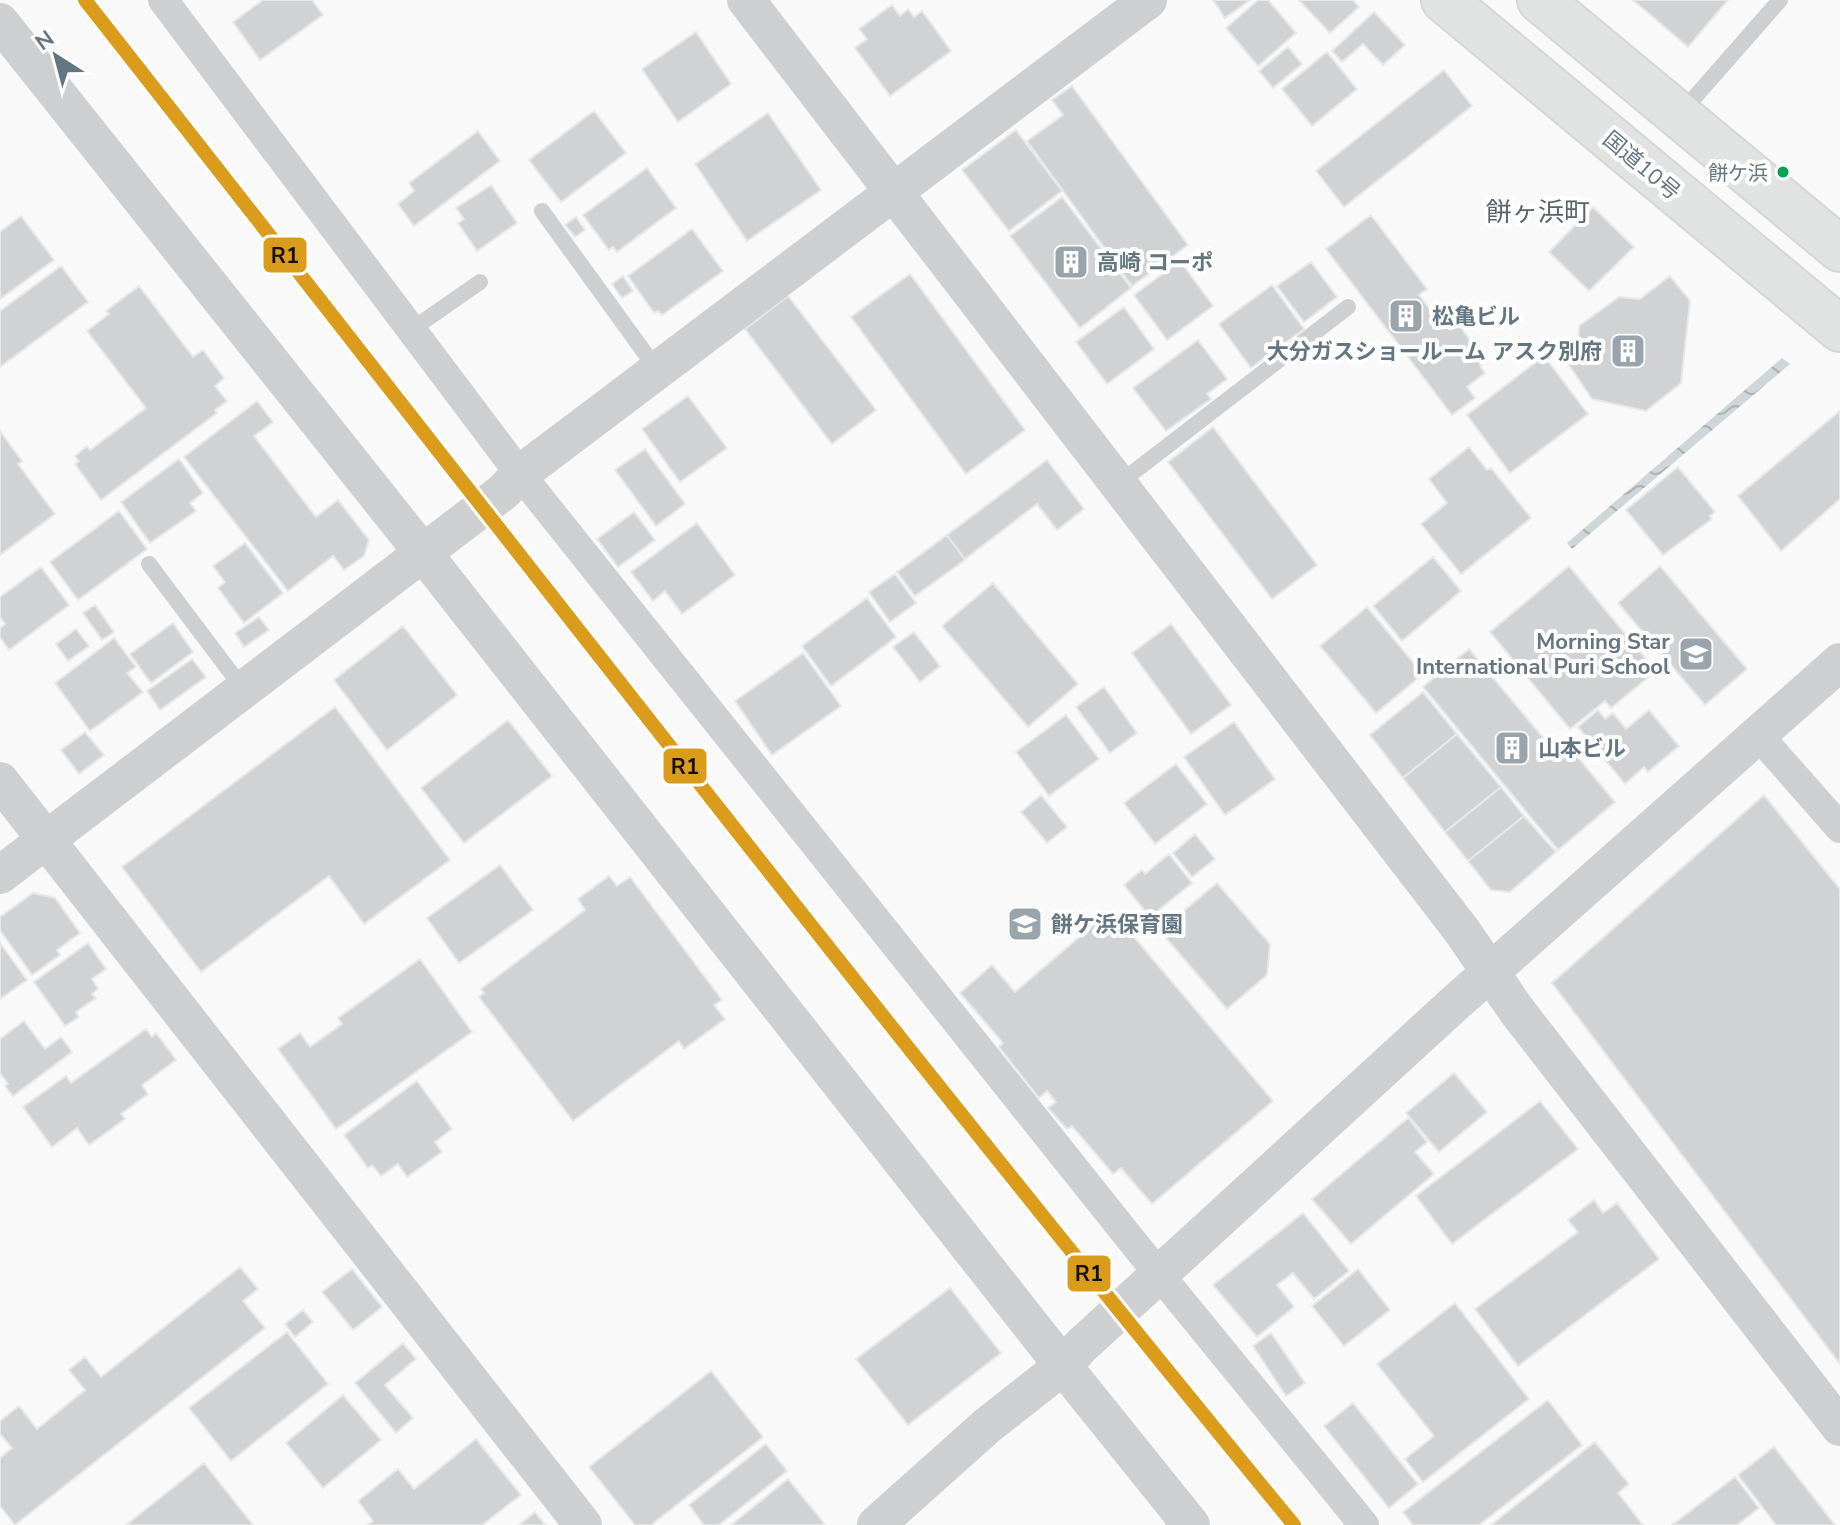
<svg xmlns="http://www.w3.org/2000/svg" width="1840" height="1525" font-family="'Nunito Sans','Noto Sans JP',sans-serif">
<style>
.water{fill:url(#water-waves)}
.building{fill:#d0d2d3;stroke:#e8e8e8;stroke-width:2}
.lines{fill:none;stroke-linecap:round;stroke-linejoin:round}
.trunk-casing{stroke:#d5d6d6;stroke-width:48}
.service{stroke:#cecfd0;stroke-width:16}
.minor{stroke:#cecfd0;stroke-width:30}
.tertiary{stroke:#cecfd0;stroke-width:38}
.trunk{stroke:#e1e2e2;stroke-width:44}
.rail-1-casing{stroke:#fff;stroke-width:20}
.rail-1{stroke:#da9c1a;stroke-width:14}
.bus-dot{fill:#00a651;stroke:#fff;stroke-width:3}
.labels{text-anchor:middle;stroke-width:8;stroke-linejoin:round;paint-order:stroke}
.bus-label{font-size:20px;fill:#657683;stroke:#fff;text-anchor:end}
.street-label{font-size:22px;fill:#657683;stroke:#fff}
.poi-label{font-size:22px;font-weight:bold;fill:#657683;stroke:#fff;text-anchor:start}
.quarter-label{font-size:26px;fill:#57646e;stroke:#fff}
.line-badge{stroke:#fff;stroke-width:3}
.pale-badge-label{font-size:22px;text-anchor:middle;font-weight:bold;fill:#111}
</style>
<defs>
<pattern id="water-waves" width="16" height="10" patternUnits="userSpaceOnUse" patternTransform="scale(2)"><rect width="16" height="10" fill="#ced6d9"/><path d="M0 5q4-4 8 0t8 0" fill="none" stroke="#abb2b5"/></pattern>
</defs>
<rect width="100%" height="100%" fill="#f9f9f9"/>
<!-- water -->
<path class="water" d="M1782 358 1790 364 1572 549 1567 543Z"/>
<!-- building -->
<path class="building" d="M263 0H312L323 15 260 60 233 22Z
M1213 0H1250L1225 18Z
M1258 0H1268L1296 33 1258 66 1226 28Z
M1299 0H1353L1359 7 1330 33Z
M1633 0H1728L1688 47Z
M892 5 900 16 908 9 914 17 922 11 951 51 890 96 855 48 867 39 859 29Z
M1374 12 1405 45 1383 65 1363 44 1342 62 1332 51Z
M696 32 731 84 678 122 642 69Z
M1288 47 1302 64 1273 88 1259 71Z
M1327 52 1357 89 1312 126 1282 89Z
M1444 70 1472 106 1344 207 1316 171Z
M1072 86 1188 245 1132 286 1027 141 1063 115 1052 100Z
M594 111 626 153 561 202 529 160Z
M768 113 821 190 747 241 695 164Z
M1016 130 1062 191 1009 231 962 170Z
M478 131 500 161 414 226 398 204 414 191 409 183Z
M647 168 676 208 617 252 613 247 609 250 583 215Z
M491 185 517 223 477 251 458 223 464 219 456 208Z
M1062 197 1131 288 1080 328 1010 236Z
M1593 207 1634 247 1589 291 1549 252Z
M1371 215 1427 289 1419 295 1438 320 1449 312 1486 361 1480 366 1485 373 1467 387 1475 398 1452 415 1326 249Z
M21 216 54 260 0 299V232Z
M576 217 585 230 575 237 565 225Z
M692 229 723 271 662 315 658 311 654 313 628 276Z
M1180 261 1213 306 1167 340 1134 295Z
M1311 262 1337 297 1304 322 1277 286Z
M61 266 88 302 0 367V311Z
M910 274 1025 430 966 474 851 317Z
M623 276 633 291 622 298 612 284Z
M1670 276 1690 301 1681 383 1646 411 1592 399 1565 359 1578 343 1579 326 1619 297 1640 299Z
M1272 285 1304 329 1251 368 1219 324Z
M139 286 193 357 203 350 224 378 215 386 227 401 215 410 217 413 101 500 75 464 79 461 75 456 87 446 90 450 146 408 87 331 109 314 106 311Z
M788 296 876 410 832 444 745 329Z
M1124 307 1154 349 1107 384 1076 342Z
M1198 340 1227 379 1207 394 1211 399 1166 431 1133 388Z
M1544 356 1588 414 1510 473 1467 415Z
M688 396 727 448 680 482 642 429Z
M257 401 273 422 254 436 316 517 338 500 369 540 364 556 344 570 333 556 288 591 184 457Z
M1840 411V499L1781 551 1738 496Z
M1213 427 1317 565 1272 599 1168 462Z
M0 431 22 461 18 464 55 514 0 555Z
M1469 447 1487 470 1491 468 1531 518 1461 574 1421 524 1447 503 1429 479Z
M645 449 685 504 656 526 615 470Z
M179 459 203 493 190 503 196 511 150 543 121 502Z
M1047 460 1084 509 1057 530 1037 504 965 559 947 535Z
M1678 467 1715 512 1710 516 1712 519 1663 555 1626 510Z
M119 511 147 549 78 600 50 562Z
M634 512 655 540 618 567 597 539Z
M697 523 735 575 682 614 665 591 653 601 631 572Z
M947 535 965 560 915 596 897 572Z
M245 543 283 593 244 623 218 588 225 582 213 566Z
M1433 557 1461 591 1402 641 1373 606Z
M1569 566 1656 671 1611 708 1605 701 1570 729 1490 632Z
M1660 566 1747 669 1705 705 1618 603Z
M41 567 69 605 9 650 0 637V628L5 624 0 617V597Z
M895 574 916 603 890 622 869 592Z
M993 583 1078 684 1028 727 942 626Z
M867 598 896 637 831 686 802 646Z
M95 605 114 632 102 640 83 613Z
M1367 607 1423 674 1376 713 1320 646Z
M259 617 269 630 244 647 235 633Z
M173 623 193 652 151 683 130 654Z
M1171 624 1231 705 1191 734 1132 653Z
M403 626 457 695 387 750 334 680Z
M76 629 89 646 68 661 56 644Z
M914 632 940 666 920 682 893 647Z
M114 638 136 667 127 673 143 692 90 731 55 683Z
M1469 649 1555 752 1566 743 1615 802 1558 850 1423 687Z
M803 653 841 706 772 755 735 701Z
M192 659 206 677 160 710 147 691Z
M1104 687 1137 733 1110 753 1076 707Z
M1423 692 1457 734 1403 778 1370 735Z
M335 707 450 860 364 924 329 876 201 972 122 867Z
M1598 710 1605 719 1613 713 1626 729 1649 710 1679 746 1648 772 1644 767 1625 784 1578 727Z
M1066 715 1099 759 1049 796 1016 752Z
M508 720 552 776 464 843 421 788Z
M1234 722 1275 779 1225 815 1184 757Z
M85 732 104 755 79 774 61 750Z
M1457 734 1501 787 1445 832 1403 778Z
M1176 764 1207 804 1155 844 1124 803Z
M1501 787 1524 816 1468 861 1445 832Z
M1041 795 1067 827 1047 843 1021 812Z
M1764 795 1840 889V1364L1552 983Z
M1524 816 1556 852 1510 892 1491 890 1468 861Z
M1195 834 1215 859 1192 877 1173 853Z
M1169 854 1192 883 1150 917 1124 885 1142 870 1145 874Z
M500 865 533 910 459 963 427 918Z
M609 876 617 886 630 877 722 1000 714 1005 725 1019 684 1049 679 1041 573 1121 479 997 484 993 481 989 585 910 578 899Z
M1217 883 1270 944 1267 975 1227 1009 1160 931Z
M33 893 55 898 80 933 57 950 60 955 32 975 0 930V917Z
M1111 910 1273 1101 1152 1204 1121 1168 1113 1174 1072 1126 1067 1129 1048 1108 1056 1102 1047 1091 1039 1098 999 1047 1003 1043 960 993 992 965 1015 992Z
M0 943 27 980 0 999Z
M88 943 106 969 92 979 98 989 92 994 96 998 76 1012 79 1017 65 1026 34 982Z
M420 959 472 1032 336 1129 278 1049 300 1033 310 1047 342 1024 338 1018Z
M24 1021 45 1049 61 1037 72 1052 13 1096 5 1086 8 1084 0 1073V1039Z
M146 1029 152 1037 156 1033 176 1060 142 1085 148 1094 121 1114 125 1119 89 1145 77 1128 52 1147 23 1107 66 1076 71 1083Z
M1454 1073 1487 1112 1439 1152 1406 1113Z
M417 1081 452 1129 435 1142 442 1152 407 1177 398 1164 381 1176 372 1165 368 1168 344 1135Z
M1540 1101 1578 1149 1452 1244 1416 1196Z
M1408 1118 1427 1142 1415 1152 1434 1174 1351 1244 1312 1199Z
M1594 1200 1603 1213 1617 1203 1659 1259 1518 1366 1475 1309 1578 1232 1568 1220Z
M1303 1213 1349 1271 1314 1299 1293 1273 1277 1285 1294 1307 1257 1337 1213 1285Z
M240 1267 258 1289 243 1301 265 1328 15 1525 0 1506V1458L12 1448 0 1434V1421L19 1406 37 1429 85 1390 69 1370 85 1357 101 1377Z
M352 1269 382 1307 353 1330 322 1292Z
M1358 1269 1390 1310 1344 1346 1312 1306Z
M950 1288 1001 1353 908 1425 856 1359Z
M1455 1303 1529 1399 1423 1482 1405 1459 1434 1436 1377 1364Z
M303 1310 313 1322 295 1337 285 1324Z
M287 1332 328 1384 231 1461 189 1408Z
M1271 1333 1305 1383 1286 1396 1253 1346Z
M403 1343 416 1359 385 1385 413 1418 396 1433 355 1383Z
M711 1371 763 1437 651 1525H635L589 1467Z
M343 1395 381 1440 323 1488 286 1443Z
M1548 1400 1582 1445 1479 1525H1413L1403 1512Z
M1353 1403 1418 1484 1389 1508 1324 1426Z
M476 1439 521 1495 482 1525H367L373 1521 358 1501 398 1469 414 1489Z
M1595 1442 1629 1484 1618 1493 1643 1525H1491Z
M766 1444 787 1471 719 1525H704L689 1505Z
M1774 1447 1835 1525H1776L1738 1475Z
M204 1463 253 1525H126Z
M1735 1477 1759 1508 1737 1525H1672Z
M788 1479 824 1523 822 1525H731Z
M535 1512 545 1525H519Z"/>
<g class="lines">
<defs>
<path id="trunk" d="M1444 0 1840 329
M1540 0 1840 249"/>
</defs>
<!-- trunk casing -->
<use href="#trunk" class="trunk-casing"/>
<!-- service -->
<path class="service" d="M1680 114 1780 0
M542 211 658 371
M411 330 480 282
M1118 484 1348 307
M149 564 244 690"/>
<!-- minor -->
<path class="minor" d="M163 0 520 474 1136 1246 1364 1525
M1759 736 1840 828"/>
<!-- tertiary -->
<path class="tertiary" d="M746 0 1462 931 1517 1011 1840 1427
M0 22 423 553 1063 1366 1191 1525
M0 781 583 1525
M0 875 503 492 520 474 1148 0
M876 1525 988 1425 1063 1366 1081 1346 1453 1005 1840 662"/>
<!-- trunk -->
<use href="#trunk" class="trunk"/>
<defs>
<path id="rail-1" d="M85 0C486 510 882 1024 1294 1525"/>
</defs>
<!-- rail-1 casing -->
<use href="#rail-1" class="rail-1-casing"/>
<!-- rail-1 -->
<use href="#rail-1" class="rail-1"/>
</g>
<!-- icons -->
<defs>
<symbol id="building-square" viewBox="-11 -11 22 22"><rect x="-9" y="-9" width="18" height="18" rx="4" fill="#99a4ac" stroke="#fff"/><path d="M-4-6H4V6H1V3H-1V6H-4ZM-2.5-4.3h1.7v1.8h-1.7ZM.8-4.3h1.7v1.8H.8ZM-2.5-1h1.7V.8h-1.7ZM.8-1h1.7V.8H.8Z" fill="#fff"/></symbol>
<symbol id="school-square" viewBox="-11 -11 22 22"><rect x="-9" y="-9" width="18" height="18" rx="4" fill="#99a4ac" stroke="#fff"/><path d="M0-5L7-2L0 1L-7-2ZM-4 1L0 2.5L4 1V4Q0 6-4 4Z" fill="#fff"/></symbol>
</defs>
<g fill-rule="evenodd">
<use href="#building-square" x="1051" y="242" width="40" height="40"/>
<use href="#building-square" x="1386" y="296" width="40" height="40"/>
<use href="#building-square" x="1608" y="331" width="40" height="40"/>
<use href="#school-square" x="1676" y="634" width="40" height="40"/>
<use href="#building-square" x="1492" y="728" width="40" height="40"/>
<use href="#school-square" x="1005" y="904" width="40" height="40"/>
</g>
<!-- markers -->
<circle class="bus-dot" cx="1783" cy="172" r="7"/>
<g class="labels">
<!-- bus labels -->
<g class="bus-label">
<text x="1768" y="180">餅ケ浜</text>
</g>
<!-- street labels -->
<g class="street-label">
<text transform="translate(1642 165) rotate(40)" y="8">国道10号</text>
</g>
<!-- poi labels -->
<g class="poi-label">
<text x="1097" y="270">高崎 コーポ</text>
<text x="1432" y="324">松亀ビル</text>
<text x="1602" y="359" text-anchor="end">大分ガスショールーム アスク別府</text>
<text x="1670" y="649" text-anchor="end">Morning Star<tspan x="1670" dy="25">International Puri School</tspan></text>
<text x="1538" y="756">山本ビル</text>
<text x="1051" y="932">餅ケ浜保育園</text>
</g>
<!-- quarter labels -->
<g class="quarter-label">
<text x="1538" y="221">餅ヶ浜町</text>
</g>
</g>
<g class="line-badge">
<rect x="262" y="236" width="46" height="38" rx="8" fill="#da9c1a"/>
<rect x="662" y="747" width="46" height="38" rx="8" fill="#da9c1a"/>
<rect x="1066" y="1254" width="46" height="39" rx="8" fill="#da9c1a"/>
</g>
<g class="pale-badge-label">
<text x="285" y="263">R1</text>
<text x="685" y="774">R1</text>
<text x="1089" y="1281">R1</text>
</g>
<!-- north arrow -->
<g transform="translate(56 56) rotate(324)" stroke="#ffffff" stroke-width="6" paint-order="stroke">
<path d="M0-6L14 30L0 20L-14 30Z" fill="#657683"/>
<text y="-12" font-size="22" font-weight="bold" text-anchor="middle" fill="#657683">N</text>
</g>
</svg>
